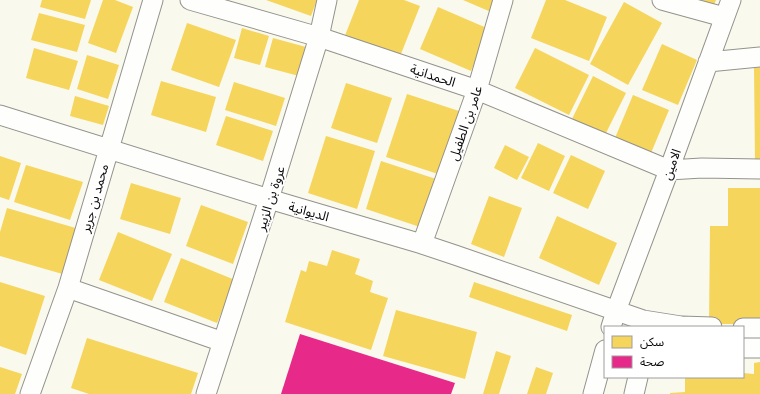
<svg xmlns="http://www.w3.org/2000/svg" width="760" height="394" font-family="Spectral,'Noto Sans Arabic',serif">
<style>
.homes{fill:#f6d55c}
.health{fill:#e7298a}
.lines{fill:none;stroke-linecap:round;stroke-linejoin:round}
.minor-casing{stroke:#93928d;stroke-width:21}
.minor{stroke:#fefefc;stroke-width:19}
.labels{text-anchor:middle;stroke-width:4;stroke-linejoin:round;paint-order:stroke}
.street-label{font-size:13px;fill:#0b0b0b;stroke:#fff}
</style>
<rect width="100%" height="100%" fill="#faf9ed"/>
<!-- homes -->
<path class="homes" d="M42 0H91L85 19 40 7Z
M103 0H115L133 7 116 53 88 43Z
M266 0H317L311 16Z
M359 0H404L420 6 399 59 344 38Z
M463 0H496L491 12Z
M546 0H565L607 17 589 61 531 38Z
M694 0H716L713 7Z
M624 2 662 23 628 85 590 64Z
M438 7 489 29 471 71 420 49Z
M39 13 85 25 77 52 31 40Z
M187 23 236 40 219 87 171 70Z
M242 28 269 36 260 65 234 58Z
M273 38 306 47 299 76 265 67Z
M662 44 697 60 678 105 642 90Z
M34 48 78 61 69 90 26 78Z
M535 48 589 75 569 115 515 88Z
M87 55 119 65 108 99 77 89Z
M760 67V162H755L754 68Z
M593 76 626 93 605 135 572 119Z
M161 81 216 97 206 132 151 115Z
M234 82 285 98 276 126 225 110Z
M346 83 392 98 377 143 331 128Z
M407 94 459 111 438 174 386 157Z
M633 95 669 110 651 153 615 138Z
M75 96 109 106 103 125 70 116Z
M226 116 273 131 263 161 216 145Z
M326 136 375 151 357 209 308 193Z
M538 143 565 156 549 191 521 178Z
M505 145 529 157 517 180 494 168Z
M571 155 605 171 588 209 553 193Z
M0 156 21 163 9 200 0 197Z
M381 161 436 179 420 227 366 209Z
M26 165 83 182 70 220 14 202Z
M131 183 181 198 170 234 120 219Z
M728 188H760V324H709L710 226H728Z
M489 196 522 208 504 257 471 244Z
M201 205 248 222 233 264 186 246Z
M7 208 79 229 66 275 0 256V232Z
M557 216 617 243 599 285 539 258Z
M118 232 172 254 152 301 99 280Z
M332 250 360 259 355 274 373 281 370 292 388 298 371 350 285 322 301 270 306 272 309 261 327 266Z
M181 258 235 280 217 323 164 302Z
M0 282 45 296 26 355 0 346Z
M474 282 572 315 567 331 469 297Z
M396 310 477 332 465 379 383 356Z
M87 338 198 373 191 394H89L71 388Z
M496 351 511 356 499 394H483Z
M760 362V394H670V393L685 392V377H743V373L754 374V363Z
M0 367 22 374 15 394H0Z
M536 367 553 373 546 394H527Z"/>
<!-- health -->
<path class="health" d="M300 334 455 383 451 394H281Z"/>
<g class="lines">
<defs>
<path id="minor" d="M190 0 319 37 477 90 669 170 702 168 760 169
M662 0 724 17
M708 62 760 57
M0 115 269 199 422 244 455 255 643 320 681 326 712 327
M422 244 477 90 503 0
M68 288 223 342
M611 327 616 311 669 170 731 0
M743 328H760
M743 348H760
M30 394 68 288 153 0
M206 394 269 199 319 37 327 0
M593 394 605 350
M634 394 638 377"/>
</defs>
<!-- minor casing -->
<use href="#minor" class="minor-casing"/>
<!-- minor -->
<use href="#minor" class="minor"/>
</g>
<g class="labels">
<!-- street labels -->
<g class="street-label">
<text transform="translate(433 75) rotate(18)" y="5">الحمدانية</text>
<text transform="translate(465 123) rotate(-71)" y="5">عامر بن الطفيل</text>
<text transform="translate(671 164) rotate(-70)" y="5">الامين</text>
<text transform="translate(94 198) rotate(-74)" y="5">محمد بن جرير</text>
<text transform="translate(270 198) rotate(-72)" y="5">عروة بن الزبير</text>
<text transform="translate(309 211) rotate(16)" y="5">الديوانية</text>
</g>
</g>
<!-- legend -->
<rect x="604" y="326" width="140" height="52" fill="#ffffff" stroke="#9d9d9d"/>
<rect x="612" y="336" width="20" height="12" fill="#f6d55c" stroke="#9d9d9d"/>
<text x="640" y="346" font-size="12" fill="#0b0b0b">سكن</text>
<rect x="612" y="356" width="20" height="12" fill="#e7298a" stroke="#9d9d9d"/>
<text x="640" y="366" font-size="12" fill="#0b0b0b">صحة</text>
</svg>
